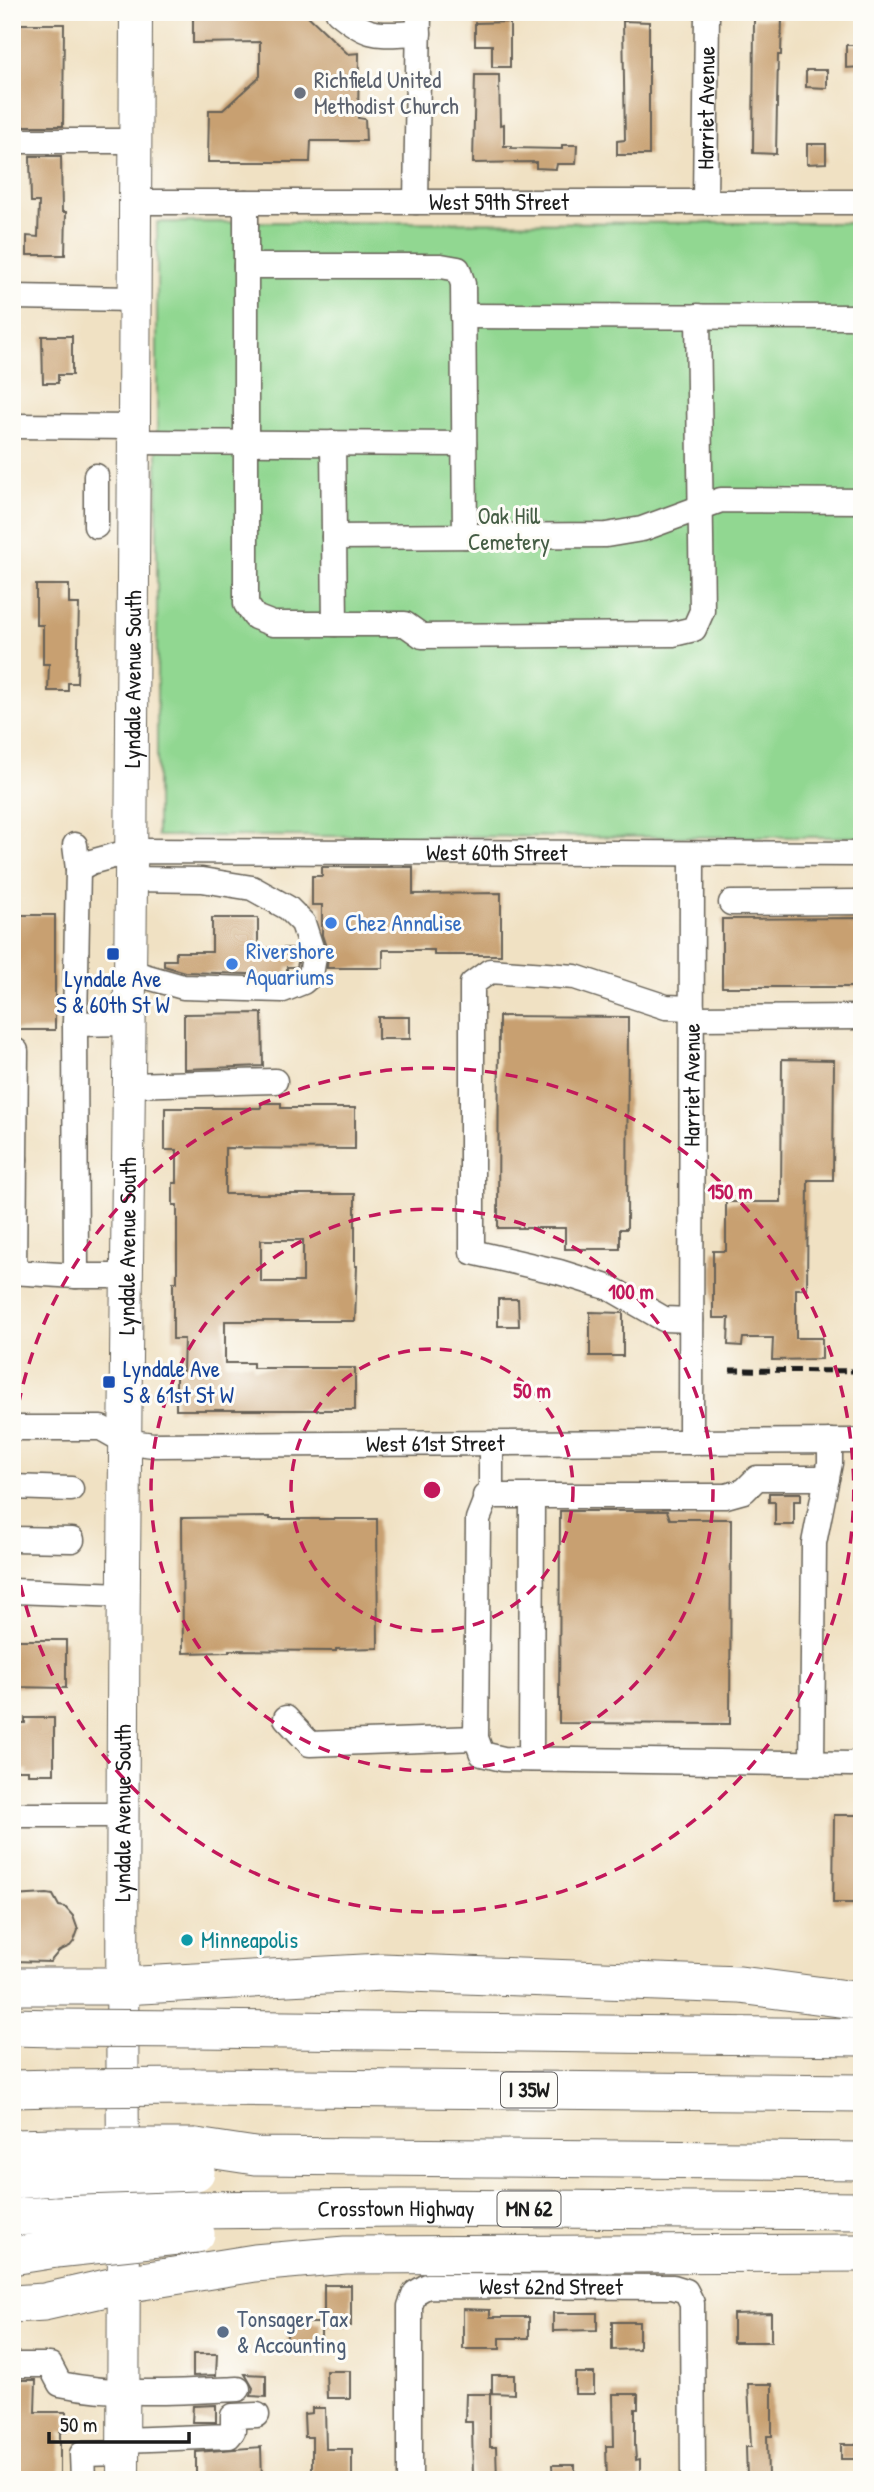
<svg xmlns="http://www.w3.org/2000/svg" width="874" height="2492" font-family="'Patrick Hand',sans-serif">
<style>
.green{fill:#91d791;stroke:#567a56;stroke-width:2}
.building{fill:#c8a071;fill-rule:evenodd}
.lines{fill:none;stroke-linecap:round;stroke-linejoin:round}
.minor-casing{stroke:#666156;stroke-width:27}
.major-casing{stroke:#666156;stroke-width:34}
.highway-casing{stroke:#666156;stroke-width:39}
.minor{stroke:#fff;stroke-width:24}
.major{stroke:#fff;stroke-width:32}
.highway{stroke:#fff;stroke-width:37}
.rail{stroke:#1c1c1c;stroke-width:5;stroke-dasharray:10 5;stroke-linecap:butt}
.highway-bridge-casing{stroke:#666156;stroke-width:39;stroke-linecap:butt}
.highway-bridge{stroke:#fff;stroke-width:37}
.ring{fill:none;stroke:#c2185b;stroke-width:3.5;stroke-dasharray:12 9}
.worship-dot{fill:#6b7280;stroke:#fdfcf7;stroke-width:2.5}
.shop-dot{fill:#3f7fe0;stroke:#fdfcf7;stroke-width:2.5}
.transit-dot{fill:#1a4fb4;stroke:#fdfcf7;stroke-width:2.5}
.culture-dot{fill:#0f9aa8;stroke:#fdfcf7;stroke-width:2.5}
.service-dot{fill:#5c6f8a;stroke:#fdfcf7;stroke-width:2.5}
.labels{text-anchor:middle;stroke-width:6;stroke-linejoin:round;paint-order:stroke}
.shield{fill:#fdfcf7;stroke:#605f5e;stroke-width:2}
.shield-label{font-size:21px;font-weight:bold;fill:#1c1c1c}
.worship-label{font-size:23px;fill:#5b616d;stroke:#fdfcf7;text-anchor:start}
.street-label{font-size:23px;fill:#1c1c1c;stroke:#fdfcf7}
.park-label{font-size:23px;fill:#455d45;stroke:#fdfcf7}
.shop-label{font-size:23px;fill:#366cbe;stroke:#fdfcf7;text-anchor:start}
.transit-label{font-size:23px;fill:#164399;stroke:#fdfcf7}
.culture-label{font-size:23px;fill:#0d838f;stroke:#fdfcf7;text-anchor:start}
.service-label{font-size:23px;fill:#4e5e75;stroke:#fdfcf7;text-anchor:start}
.centre{fill:#c2185b;stroke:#fdfcf7;stroke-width:3.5}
.ring-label{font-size:21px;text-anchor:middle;font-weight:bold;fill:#c2185b;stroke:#fdfcf7;stroke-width:6;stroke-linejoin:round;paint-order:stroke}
</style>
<rect width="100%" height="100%" fill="#fdfcf7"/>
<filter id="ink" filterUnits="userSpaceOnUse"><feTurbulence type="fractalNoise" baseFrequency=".0143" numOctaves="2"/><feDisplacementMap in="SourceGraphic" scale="14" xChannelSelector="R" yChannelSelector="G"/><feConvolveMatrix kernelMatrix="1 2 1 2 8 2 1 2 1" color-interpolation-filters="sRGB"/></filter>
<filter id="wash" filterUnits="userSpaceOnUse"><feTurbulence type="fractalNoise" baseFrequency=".00686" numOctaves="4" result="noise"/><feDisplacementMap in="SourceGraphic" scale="28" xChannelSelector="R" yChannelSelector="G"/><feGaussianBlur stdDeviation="1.57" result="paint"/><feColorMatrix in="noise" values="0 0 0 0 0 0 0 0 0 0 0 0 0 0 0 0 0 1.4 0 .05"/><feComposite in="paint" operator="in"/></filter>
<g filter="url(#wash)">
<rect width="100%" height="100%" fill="#f0e1c3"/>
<!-- green -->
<path class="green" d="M157 222 862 223V837L157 836Z"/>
<g id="blocks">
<!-- building -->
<path class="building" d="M193 12H304L348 54 359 53 358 118 365 119 366 141H311L310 162H208L209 110H223L260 76V42L193 43Z
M754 18 782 19 781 55H778L776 154 753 153Z
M623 21 649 22V155H617V141L625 140Z
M510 22V67H492V45H475V23Z
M18 24H64L63 126H17Z
M846 45H862V67L846 68Z
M806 70H827V88L806 87Z
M475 75H499L500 125 504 124V146H511V148L562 149V145H577L576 164H557L556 169 536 168V162L473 163Z
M807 144H826V163L807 164Z
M30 156H61L62 212H66L65 255H27V236L38 237 39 202H31Z
M42 336H72V375H58V383H43Z
M36 585H69V604H79L77 683H68V691H48L49 664H43V625H36Z
M322 867H413V894L501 893V955H434V950H383V968H327L328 953 322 935V905H312V876H322Z
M12 915H55V1030H12Z
M212 918H258V948H295L299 958 297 967H287V972L280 975 185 972 164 966V960H176V952H212Z
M862 918V987H722V919Z
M262 1013 263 1066 184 1069V1014Z
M499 1016 628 1017 627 1229H620V1249H565V1228H498Z
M378 1017H410V1039H378Z
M782 1059 834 1060 833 1180H808L807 1289H796V1338H822V1359L772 1360 773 1338H743L742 1346 728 1345 729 1318H713V1251H726V1202H781Z
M261 1103H281V1108H355V1149L225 1148V1194H355V1266H357L355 1321H225V1363H253V1368H355V1410H176V1371H183L184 1339H173V1282H177V1205H173V1183H177V1150H165V1108H261ZM261 1240H303V1282H261Z
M498 1299H518L519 1326H498Z
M590 1312 623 1313V1356H590Z
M769 1493H801V1501H794V1525H775V1502H769Z
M560 1511H667L670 1519H731L730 1724 559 1723Z
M270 1517V1519H377L378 1648 336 1649V1651L229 1650V1652L183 1653 182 1518Z
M12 1640H66V1688L12 1687Z
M25 1718H54V1774H28V1770H12V1723H25Z
M834 1815H862V1903H833Z
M47 1894 53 1895 59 1906 65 1907 73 1916 78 1930 74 1941 70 1946 59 1951 50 1962 12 1961V1896Z
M324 2285H351V2326H324Z
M463 2309 490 2310V2317H529V2338H500V2349H463Z
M553 2313H597V2330L553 2331Z
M771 2313V2342H733V2314Z
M612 2322H639V2349L612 2350Z
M287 2323H321V2349H287Z
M193 2354H217L216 2375 193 2376Z
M326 2371H350V2398H327Z
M575 2373H594V2394H575Z
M245 2374 266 2375V2397L251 2396 253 2388Z
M492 2375H514V2394L492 2393Z
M12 2380H36L35 2412H66V2432H60V2480H12Z
M748 2384H772V2436H767L768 2478H747L746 2447H751Z
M466 2394H490V2447H496L497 2480H473L472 2422H465Z
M613 2394H638V2409H635V2445L636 2460 640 2459V2479L607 2480 606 2446H614Z
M216 2405V2422H192L193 2406Z
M312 2408H325L326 2449H352V2479H312V2437H305L304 2414 312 2413Z
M841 2444H860V2459H841Z
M261 2447 262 2480H196V2452Z
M552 2465H575V2480H553Z"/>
</g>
</g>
<g filter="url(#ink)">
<use href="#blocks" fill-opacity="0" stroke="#666156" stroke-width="2"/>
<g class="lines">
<defs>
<g id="minor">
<path d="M338 12C371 40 379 34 419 33"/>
<path d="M12 141H135"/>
<path id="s1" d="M135 202H862"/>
<path d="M246 202V604L255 617 273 624H405L422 636 673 634 694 629 702 611 698 316"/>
<path d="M416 202 419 12"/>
<path id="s2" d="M705 202 707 12"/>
<path d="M246 266H441L458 269 463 284 465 536"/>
<path d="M12 297 135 299"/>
<path d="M463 316 862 317"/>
<path d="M12 426 134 427"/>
<path d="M134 442 464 444"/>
<path d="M333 443 335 624"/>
<path d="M96 526V476"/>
<path d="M334 537 606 535 642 529 721 500 862 501"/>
<path d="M75 845 78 869 75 1024 76 1276"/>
<path id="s3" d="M78 869 91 862 131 851 862 854"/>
<path d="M731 903 862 902"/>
<path d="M130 972 183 987 283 990 303 982 311 975 314 957 303 923 288 908 252 888 202 880 131 879"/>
<path d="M692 1018 862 1017"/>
<path d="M75 1024 129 1023"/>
<path d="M129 1085 275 1081"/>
<path d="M12 1159H15L16 1051"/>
<path d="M12 1272 76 1276H126"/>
<path d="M14 1272 15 1159"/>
<path d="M691 1320 664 1319 610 1288 559 1272 472 1252V984L490 971 575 977 666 1007 692 1008"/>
<path id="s4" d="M12 1428H101L124 1441 153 1445 862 1441"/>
<path id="s5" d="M691 1442 692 854"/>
<path d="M491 1443V1486L478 1519 476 1738 482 1754 503 1759 852 1764 862 1759"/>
<path d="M12 1487 71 1489"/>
<path d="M485 1496H726L744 1491 757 1478H827"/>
<path d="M12 1539 72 1540"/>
<path d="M12 1591 124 1595"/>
<path d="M286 1718 310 1744 476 1738"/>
<path d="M531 1759 532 1496"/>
<path d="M812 1763 814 1543 830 1463V1441"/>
<path d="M12 1815H123"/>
<path d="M12 2365H50L60 2384C119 2396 178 2392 238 2389"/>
<path d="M123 2440 229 2436 233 2431V2416L257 2415"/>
<path d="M83 2480 82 2454 123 2453"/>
<path id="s6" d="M410 2480V2306L415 2293 427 2286 673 2287 686 2291 692 2303 693 2480"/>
</g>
<g id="major">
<path id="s7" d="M123 2170C120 1740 127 1310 131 880 134 591 134 301 136 12"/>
<path d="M123 2480 124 2219"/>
</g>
<g id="highway">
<path d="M12 1986H122L382 1972 740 1985 862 2001"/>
<path d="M12 2027 55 2028"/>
<path d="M196 2029 862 2037"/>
<path d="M196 2087 862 2093"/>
<path d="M12 2089 56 2088"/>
<path d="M196 2147 255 2156 862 2161"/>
<path d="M12 2148 56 2147"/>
<path d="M12 2180 56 2177"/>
<path id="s8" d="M196 2210 402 2208 862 2211"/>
<path d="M12 2217 56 2215"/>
<path d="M12 2256 56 2249"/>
<path d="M12 2304 44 2302 124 2284 255 2263 345 2255 862 2253"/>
</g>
</defs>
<!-- minor casing -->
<use href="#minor" class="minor-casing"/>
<!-- major casing -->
<use href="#major" class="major-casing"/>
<!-- highway casing -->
<use href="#highway" class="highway-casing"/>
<!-- minor -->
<use href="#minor" class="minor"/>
<!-- major -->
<use href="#major" class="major"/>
<!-- highway -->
<use href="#highway" class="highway"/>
<!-- rail -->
<path class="rail" d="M730 1370 862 1371"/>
<defs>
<path id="highway-bridge" d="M55 2028 196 2029
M56 2088 196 2087
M56 2147H196
M56 2177 196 2172
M56 2215 196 2210
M56 2249 196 2234"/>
</defs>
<!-- highway-bridge casing -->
<use href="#highway-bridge" class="highway-bridge-casing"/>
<!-- highway-bridge -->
<use href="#highway-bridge" class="highway-bridge"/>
</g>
</g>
<!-- distance rings -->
<g class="ring">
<circle cx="432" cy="1490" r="141"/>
<circle cx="432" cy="1490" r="281"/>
<path d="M12 1446A422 422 0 1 1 12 1534"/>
</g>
<!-- markers -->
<circle class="worship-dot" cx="300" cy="93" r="7"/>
<g class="shop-dot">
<circle cx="331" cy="923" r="7"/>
<circle cx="232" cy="964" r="7"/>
</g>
<g class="transit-dot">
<rect x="106" y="947" width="14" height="14" rx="3.5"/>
<rect x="102" y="1375" width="14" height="14" rx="3.5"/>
</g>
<circle class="culture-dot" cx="187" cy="1940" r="7"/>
<circle class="service-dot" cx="223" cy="2332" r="7"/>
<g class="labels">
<!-- shield labels -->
<g class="shield">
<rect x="501" y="2072.5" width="56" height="35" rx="5"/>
<rect x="497.5" y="2191.5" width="63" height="35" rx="5"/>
</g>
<g class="shield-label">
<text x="529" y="2097">I 35W</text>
<text x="529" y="2216">MN 62</text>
</g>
<!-- worship labels -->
<g class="worship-label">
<text x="314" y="88">Richfield United<tspan x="314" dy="26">Methodist Church</tspan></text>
</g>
<!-- street labels -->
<g class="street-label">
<text dy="8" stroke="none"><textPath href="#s2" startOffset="94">Harriet Avenue</textPath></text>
<text dy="8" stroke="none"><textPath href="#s1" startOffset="364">West 59th Street</textPath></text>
<text dy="8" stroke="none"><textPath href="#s7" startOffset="1491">Lyndale Avenue South</textPath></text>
<text dy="8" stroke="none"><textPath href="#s3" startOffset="422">West 60th Street</textPath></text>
<text dy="8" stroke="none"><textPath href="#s5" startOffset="357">Harriet Avenue</textPath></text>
<text dy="8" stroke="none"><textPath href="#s7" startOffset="924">Lyndale Avenue South</textPath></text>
<text dy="8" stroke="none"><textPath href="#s4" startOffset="427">West 61st Street</textPath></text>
<text dy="8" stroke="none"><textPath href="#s7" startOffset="357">Lyndale Avenue South</textPath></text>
<text dy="8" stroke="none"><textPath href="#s8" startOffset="200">Crosstown Highway</textPath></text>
<text dy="8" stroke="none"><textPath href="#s6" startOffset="326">West 62nd Street</textPath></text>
</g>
<!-- park labels -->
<g class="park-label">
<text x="509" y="524">Oak Hill<tspan x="509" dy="26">Cemetery</tspan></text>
</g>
<!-- shop labels -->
<g class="shop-label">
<text x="345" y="931">Chez Annalise</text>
<text x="246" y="959">Rivershore<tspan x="246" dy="26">Aquariums</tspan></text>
</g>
<!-- transit labels -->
<g class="transit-label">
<text x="113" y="987">Lyndale Ave<tspan x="113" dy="26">S &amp; 60th St W</tspan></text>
<text x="123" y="1377" text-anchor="start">Lyndale Ave<tspan x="123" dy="26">S &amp; 61st St W</tspan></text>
</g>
<!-- culture labels -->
<g class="culture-label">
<text x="201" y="1948">Minneapolis</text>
</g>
<!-- service labels -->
<g class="service-label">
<text x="237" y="2327">Tonsager Tax<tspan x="237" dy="26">&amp; Accounting</tspan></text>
</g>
</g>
<circle cx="432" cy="1490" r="10" class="centre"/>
<g class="ring-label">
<text x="730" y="1199">150 m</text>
<text x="631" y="1299">100 m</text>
<text x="532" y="1398">50 m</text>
</g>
<!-- margin -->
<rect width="874" height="2492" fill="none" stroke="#fdfcf7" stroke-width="42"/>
<!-- scale -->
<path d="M49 2432v10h140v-10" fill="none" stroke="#1c1c1c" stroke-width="3.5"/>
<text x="60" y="2432" font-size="21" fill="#1c1c1c" stroke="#fdfcf7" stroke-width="5" paint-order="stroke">50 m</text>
</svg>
